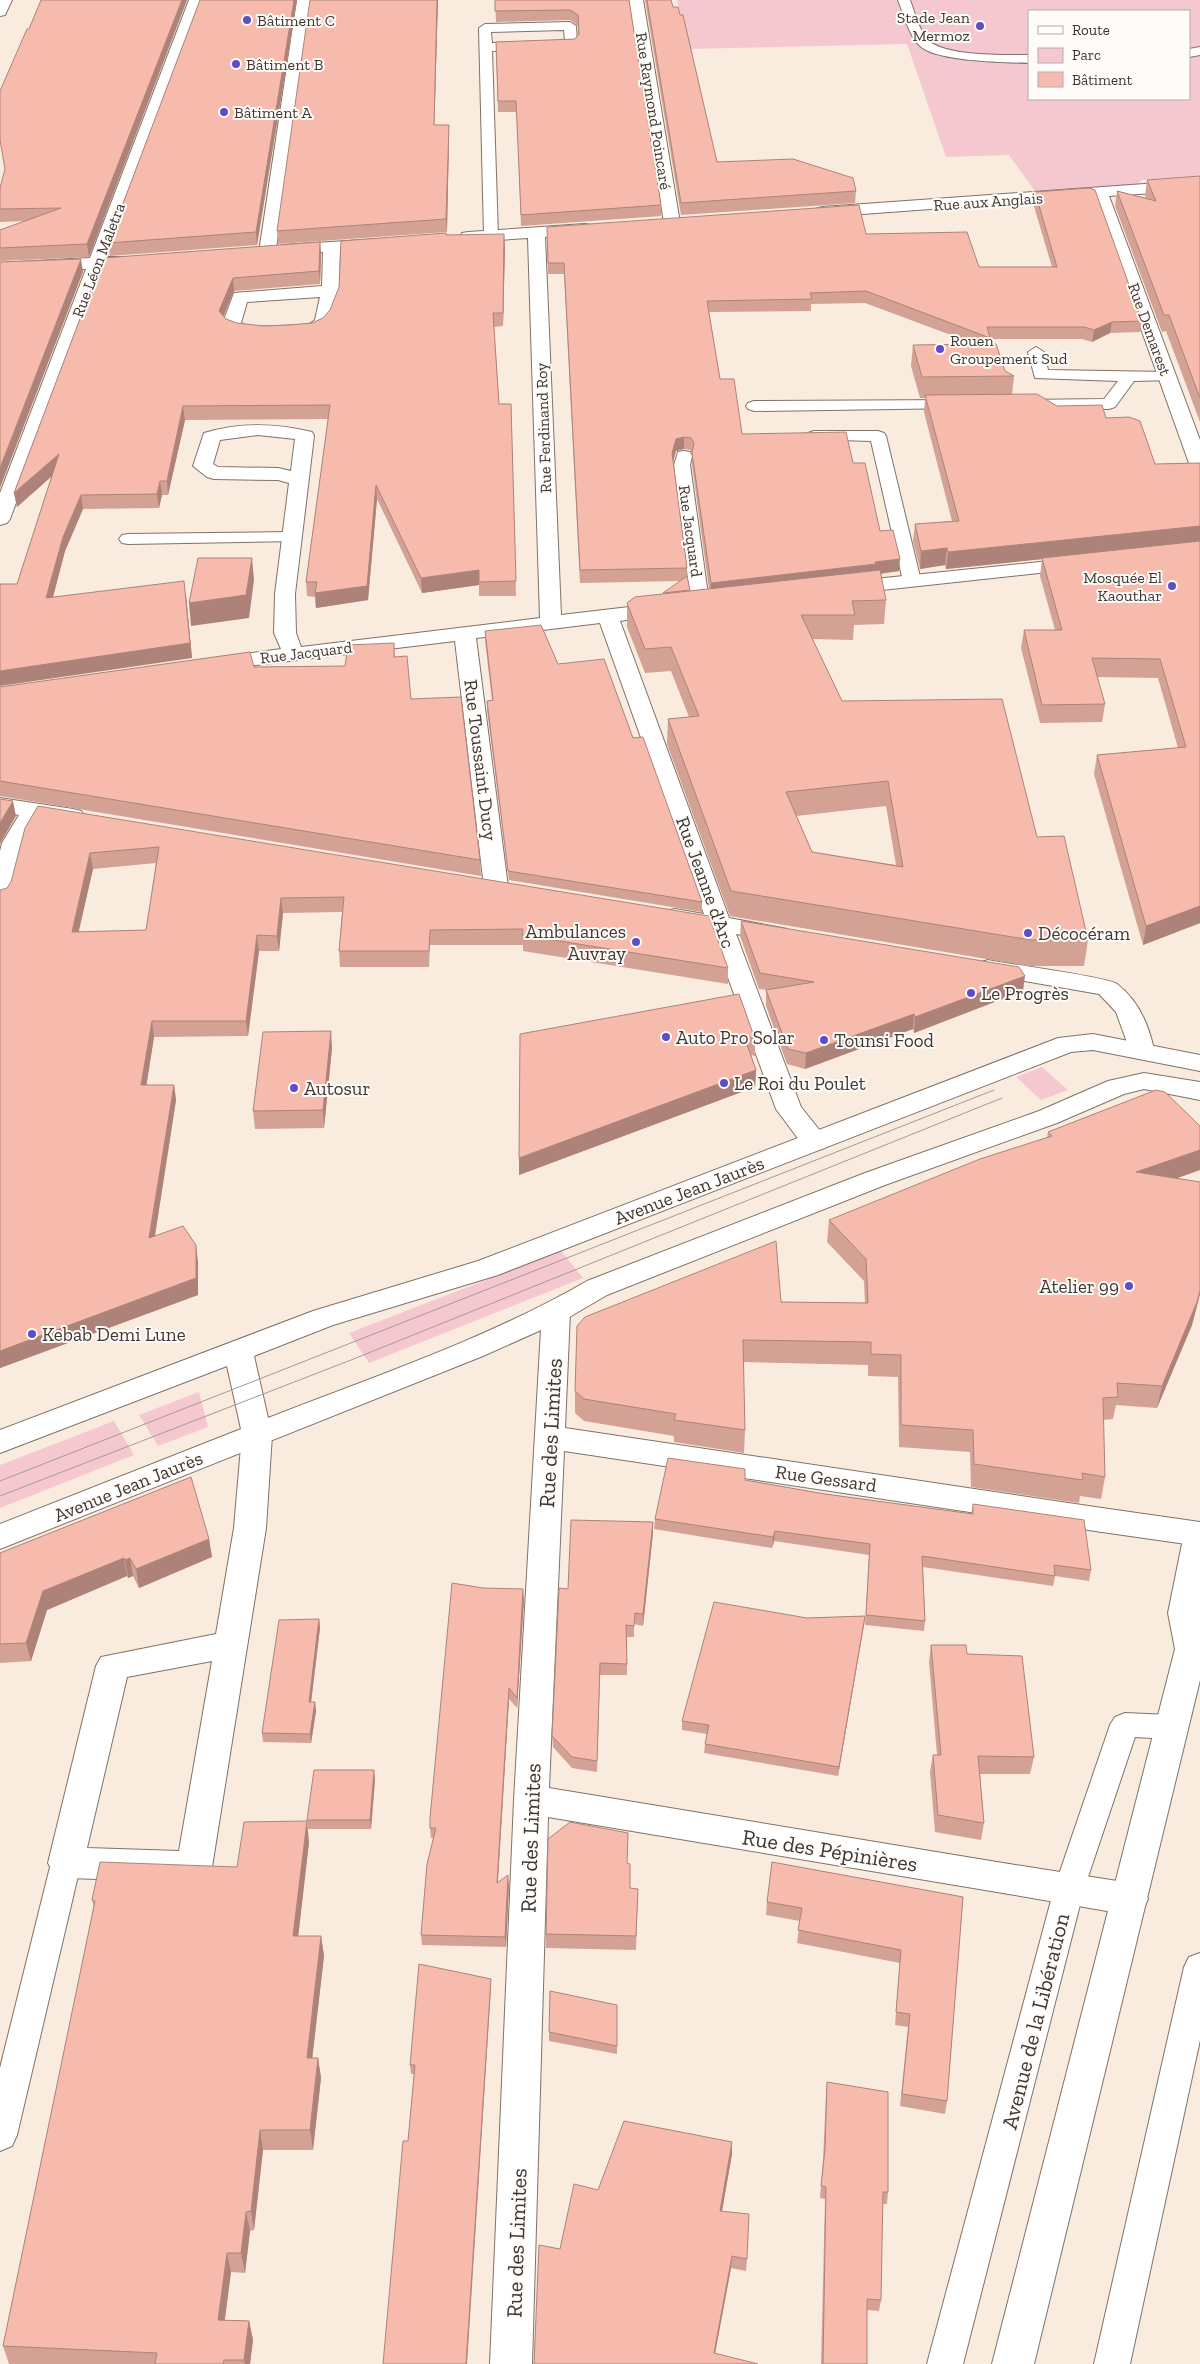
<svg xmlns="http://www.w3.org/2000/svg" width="1200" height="2364" font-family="'Zilla Slab',serif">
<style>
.green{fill:#f5c8d0;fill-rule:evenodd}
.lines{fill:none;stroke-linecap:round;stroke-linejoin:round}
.service-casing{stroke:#807268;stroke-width:2}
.pedestrian-casing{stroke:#807268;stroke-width:2}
.minor-casing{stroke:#807268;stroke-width:2}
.secondary-casing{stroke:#807268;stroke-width:2}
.service{fill:#fff;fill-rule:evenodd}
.pedestrian{fill:#fff;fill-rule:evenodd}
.minor{fill:#fff;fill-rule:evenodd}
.secondary{fill:#fff;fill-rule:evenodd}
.tram{stroke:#a59a91;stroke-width:1}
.wall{fill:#d4a195;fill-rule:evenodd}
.shaded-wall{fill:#ad8379}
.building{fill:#f7bbad;stroke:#ad8379;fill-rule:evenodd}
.poi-dot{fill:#5e4ec6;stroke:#fefbf8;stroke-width:2}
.labels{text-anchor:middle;stroke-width:4;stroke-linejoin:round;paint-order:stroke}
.far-poi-label{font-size:16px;fill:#3e3833;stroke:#fefbf8;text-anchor:start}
.far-street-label{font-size:16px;fill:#3e3833;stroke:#fefbf8}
.street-label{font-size:19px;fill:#3e3833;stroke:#fefbf8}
.poi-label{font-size:19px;fill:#3e3833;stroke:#fefbf8;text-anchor:start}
.near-street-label{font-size:22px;fill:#3e3833;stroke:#fefbf8}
</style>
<rect width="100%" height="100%" fill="#faebdf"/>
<!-- green -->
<path class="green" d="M677 0H1200V180L1165 178 1142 180 1137 185 1035 191 1009 155 946 157 907 44 688 49ZM1029 11H1189V99H1029Z
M1042 1067 1068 1090 1041 1100 1016 1077Z
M561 1251 583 1278 369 1363 349 1333Z
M199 1392 208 1427 158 1446 139 1415Z
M114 1421 134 1455 0 1508V1465Z"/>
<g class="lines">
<defs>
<path id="service" d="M898 0H910C915 13 918 28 927 39 943 57 1005 55 1029 55V63C1005 62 935 62 919 45 908 33 904 15 898 0Z
M570 22 576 26 577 45 575 48 492 51 498 236 491 240 486 239 484 236 479 28 485 24ZM564 30 565 41 492 43 491 32Z
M1200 47V55L1189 57V49Z
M1036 347 1044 352 1048 370 1167 372 1173 374 1175 377 1173 380 1134 381 1115 407 1109 409 1016 408 1014 405 1016 402 1022 400 1104 399 1118 381 1035 378 1028 352Z
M956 400 962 402 964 405 962 408 754 411 748 409 746 406 748 403 754 401Z
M814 431H878L884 433 886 436 921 581 918 585H906L903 581 871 441 808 439 806 436 808 433Z
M684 451 690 452 692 456 690 465 708 595 712 604 709 608H697L690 595 674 465 678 452Z
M292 532 298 533 301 537 298 541 128 544 122 543 119 539 122 535 128 534Z
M1125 1713 1170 1715 1180 1719 1185 1727 1180 1735 1170 1739 1135 1737 1084 1889 963 2364H927L1054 1889 1110 1725 1115 1717Z
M66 1850 77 1854 81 1863 17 2135 12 2146 0 2151V2068L51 1863 55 1854Z
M1200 1953V2040L1130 2364H1094L1184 1967 1189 1957Z"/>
<path id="pedestrian" d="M1102 1508 1200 1522V1546L1102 1532 1091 1528 1086 1520 1091 1512Z
M1009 1864 1130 1883 1143 1888 1148 1899 1143 1910 1130 1915 1009 1894 996 1890 991 1879 996 1868Z"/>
<path id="minor" d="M0 0H12L5 15 0 16Z
M189 0H203L107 257H144L146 261 144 265 103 268 10 519 7 523 0 525V493L86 269 0 273V263L90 258Z
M297 0H311L276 248 283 245 378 239 384 240 386 244 384 248 378 249 340 251 339 291 332 322 318 334 247 337 225 329 222 325 234 293 322 286 323 252 283 255 276 251 273 256H261L259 252ZM320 297 315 320 308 325 250 327 241 323 247 302Z
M629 0H643L680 223 678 226H666L664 223Z
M1200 180V190L1109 196 1200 440V472L1193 470 1190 466 1094 197 822 217 816 215 814 212 816 209 822 207Z
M585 224 591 225 593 229 591 233 545 237 561 615 663 603 670 605 673 609 670 613 620 621 729 918 787 929 790 934 787 939 778 941 736 934 801 1107 829 1142 825 1148 815 1151 805 1148 776 1109 711 931 666 921 663 916 666 911 675 909 704 914 600 623 476 638 508 887 505 892 496 894 487 892 484 887 455 641 215 670 207 669 204 664 207 659 215 658 281 649 274 633 275 594 289 483 278 480 214 479 207 477 193 466 204 433C241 422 275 423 312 432L314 436 295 594 296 633 301 647 540 618 528 238 468 242 462 241 460 237 462 233 468 232ZM258 435 295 439 291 471 278 468 218 467 213 464 220 440Z
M1078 558 1085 560 1088 564 1085 568 845 594 838 592 835 588 838 584 845 582Z
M0 798 73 809 81 811 85 816 81 821 73 823 41 818 26 843 12 897 9 902 0 904V851L2 843 19 815 0 812Z
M988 960C1007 964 1108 977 1117 984 1138 1000 1149 1025 1154 1050L1150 1056 1141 1058 1132 1056 1116 1012 1099 994 979 973 975 968 979 963Z
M556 1302 566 1305 570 1312 565 1428 1102 1508 1113 1512 1118 1520 1113 1528 1102 1532 564 1451 549 1788 1009 1864 1022 1868 1027 1879 1022 1890 1009 1894 548 1817 532 2364H490L514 1800 542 1312 546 1305Z
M257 1424 268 1427 272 1435 266 1528 212 1867 207 1878 194 1882 66 1878 54 1874 48 1863 96 1666 101 1657 216 1634 234 1528 242 1435 246 1427ZM212 1661 179 1851 87 1848 127 1677Z"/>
<path id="secondary" d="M1093 1034 1200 1055V1071L1093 1050 1071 1052 498 1275 333 1325 254 1356 268 1418C375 1376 487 1339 587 1281L865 1173 1039 1111 1108 1081 1144 1073 1200 1082V1100L1144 1089 1124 1094 1057 1123 885 1185 607 1295 566 1319 483 1356 0 1549V1524L241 1429 227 1366 0 1453V1430L313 1311 478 1261 1058 1038Z
M1200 1522V1680L1034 2364H992L1175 1649 1168 1613 1184 1534 1189 1525Z"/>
</defs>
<!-- service casing -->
<use href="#service" class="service-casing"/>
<!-- pedestrian casing -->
<use href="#pedestrian" class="pedestrian-casing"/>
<!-- minor casing -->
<use href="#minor" class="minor-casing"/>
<!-- secondary casing -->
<use href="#secondary" class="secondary-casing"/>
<!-- service -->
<use href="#service" class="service"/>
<!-- pedestrian -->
<use href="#pedestrian" class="pedestrian"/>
<!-- minor -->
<use href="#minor" class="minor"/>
<!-- secondary -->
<use href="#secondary" class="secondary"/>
<!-- tram -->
<path class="tram" d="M0 1481 994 1090
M0 1496 351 1360 1002 1098"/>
</g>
<!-- wall -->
<path class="wall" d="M187 0 89 257 0 261V230L25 221 0 222V188L5 169 1 145H0V91Z
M200 0H297L257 245 110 256 108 243Z
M438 0 434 125H449V137L447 232 278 244 277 231Z
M495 0H629L661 205V216L521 226 517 112H498L496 42 575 39 578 35V26L570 20 496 22Z
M645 0H671L717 162 856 191 855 203 681 215Z
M1200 176V422L1166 331 1162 332 1115 206 1117 191 1146 198 1145 196 1147 180Z
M1035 192 1142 321 1140 332 1110 333 1092 342 1082 339H990V344L1005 371 1014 376 1012 395 1106 418 1155 464 1200 463V923L1143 945 1094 774 1097 755 1178 748 1158 678 1097 677 1105 704 1102 722 1040 723 1021 648 1024 630H1055L1040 576 1042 559 946 569 945 565 920 569 913 541 915 524 952 521 924 412 925 398H920L911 366 913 345 975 344 865 303 811 304V311L709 312 720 379 742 434 853 463 880 531 899 571 881 574 886 600 884 624 854 625 853 640 812 639 842 701 1037 837 1088 940 1084 966H1028L730 916 667 744 668 719 689 717 671 671 645 673 627 627V603L663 594 680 581 580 583 564 274H548L547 227 866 234 979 267H1052L1033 203ZM684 449 690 450 692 453V465L709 589 690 591 686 577 687 568 673 461 676 451ZM886 806 896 865 812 852 796 816Z
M446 235 505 246 503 326 494 327 499 404H511L516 596H479V585L422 593 377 499 368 600 316 608 315 597 307 596 306 582 328 419 185 420 168 495H162L159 508 83 509 65 551 53 597 186 596 192 658 17 584 52 476 17 507 14 493 103 258 320 242 321 255 320 284 234 291 224 316 226 319 237 323 263 326 290 325 312 323 323 318Z
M485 631 558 664 633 738 702 902V912L509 880 487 710V701L492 700 485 641Z
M394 643 395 657 411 699 480 860 481 876 0 796V687L254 667 345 666Z
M38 806 728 968V984L523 951V945H430L429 967H340L339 951 342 912 283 913 279 951H259L248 1036 154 1037 146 1085H174L176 1100 155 1236 198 1262V1295L0 1368 7 888 11 882ZM156 863 146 930 78 932 93 869Z
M741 921 1023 991 914 1033 913 1029 805 1069 787 1064 766 1006V990H768L759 989 740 936Z
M739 994 755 1039V1056L751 1055 756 1070 755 1087 519 1175Z
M332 1048 324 1128 255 1129 253 1111Z
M1048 1132 1200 1170 1177 1178 1200 1182V1294L1192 1325 1157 1408 1116 1405 1113 1419 1103 1420 1105 1477 1101 1499 1080 1496 1079 1503 971 1487 970 1452 899 1447 898 1377 868 1376V1365L743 1362 745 1430 744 1453 674 1442V1436L584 1421 575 1413V1391L781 1302 865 1303 864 1281 827 1242 829 1220 1047 1138Z
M745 1480 825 1494 971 1514 973 1504 1091 1570 1089 1581 1055 1576 1053 1586 923 1567 925 1621 924 1631 865 1625 869 1555 774 1541 772 1548 654 1529 655 1519Z
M653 1522V1533L643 1626 634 1624V1637H627V1675H600L597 1772 572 1768 553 1747 552 1736 568 1589Z
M209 1539 212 1557 139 1588 133 1576 128 1578 127 1576 47 1610 31 1661 0 1663V1553Z
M524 1599 517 1708 509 1699 498 1882 509 1885 506 1947 422 1945 421 1935 433 1838H431L430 1828Z
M865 1616 838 1776 704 1753 705 1744 707 1734 682 1730V1721L807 1618Z
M319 1619 320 1628 311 1702H315L316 1711 311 1743 263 1742 262 1733Z
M931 1645 967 1654 1034 1757 1030 1774H980L984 1823 981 1840 935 1832 930 1772 933 1755H937L929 1662Z
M375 1779 371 1829H308L307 1820Z
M309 1842 298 1936H321L324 1956 312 2058H318L321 2078 313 2150H263L254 2230 250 2231 245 2273 231 2272 225 2320 249 2321 253 2340 250 2364H9L3 2346 94 1907 92 1900 237 1867Z
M627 1863 630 1888 638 1889 636 1950 546 1948V1934Z
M963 1897 947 2101 945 2114 900 2106 908 2027 895 2025 900 1963 797 1943 800 1921 766 1915 767 1902Z
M491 1988 408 2141 414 2074H411L410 2065Z
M617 2005V2054L549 2041V2032Z
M827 2082 888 2192 887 2204H882L881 2300 879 2311 867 2310V2364H821L825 2199 820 2198 823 2161 826 2094Z
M732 2154 722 2211 747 2259 746 2271 731 2268 715 2354 534 2364 560 2249 598 2190Z"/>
<!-- shaded-wall -->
<path class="shaded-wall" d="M182 0H187L89 257 87 244Z
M294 0H297L257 245 256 232Z
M437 0H438L434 137V125Z
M449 125V137L447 232 446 219Z
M504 234 505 246 503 326V313Z
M320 242 321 255 320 284 319 271Z
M81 259 83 272 0 488V468Z
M233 278 234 291 220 324 219 311Z
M1112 322 1110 333 1092 342 1094 330Z
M183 406 185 420 168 495 167 481Z
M684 437V449L676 451 672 465V453L676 439Z
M59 454 61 468 17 507 14 493Z
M160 481 162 495 159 508 157 494Z
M376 485 377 499 368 600 316 608 315 593Z
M81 495 83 509 65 551 49 612 46 598 63 537Z
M1200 526V543L946 569 948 552Z
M947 548 945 565 920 569 921 551Z
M252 558 254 580 249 618 191 626 189 603Z
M900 559 899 571 710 596 711 583Z
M479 570V585L422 593 421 578Z
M186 596 192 658 0 686V671Z
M13 801 16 816 0 844V823Z
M90 853 93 869 75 948 72 932Z
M281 898 283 913 279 951 277 936Z
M1200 906V923L1143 945 1146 926Z
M257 935 259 951 248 1036 246 1021Z
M1025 976 1023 991 914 1033 915 1017Z
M914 1014 913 1029 805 1069 806 1053Z
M152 1021 154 1037 144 1101 141 1085Z
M331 1031 332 1048 324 1128 323 1110Z
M756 1070 755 1087 519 1175V1158Z
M174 1085 176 1100 152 1254 149 1238Z
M1200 1150V1170L1132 1194 1136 1172Z
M196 1245 198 1262V1295L0 1368V1351Z
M1200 1291V1294L1192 1325 1157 1408 1162 1386Z
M653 1522V1533L643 1626V1614Z
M775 1531 774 1541 772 1548 773 1537Z
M209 1539 212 1557 139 1588 136 1569Z
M124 1558 127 1576 47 1610 31 1661 26 1643 43 1591Z
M130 1558 133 1576 128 1578 125 1560Z
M523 1589 524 1599 517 1708V1698Z
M865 1616 864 1625 838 1776 839 1767Z
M319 1619 320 1628 310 1711 309 1702Z
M509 1688V1699L497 1893V1883Z
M315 1702 316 1711 311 1743 310 1734Z
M374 1770 375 1779 371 1829 370 1820Z
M307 1821 309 1842 296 1956 293 1936Z
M508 1875 509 1885 506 1947 505 1937Z
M321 1936 324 1956 310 2078 307 2058Z
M491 1979V1988L467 2364H466Z
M318 2058 321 2078 313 2150 310 2130Z
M260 2130 263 2150 254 2230 251 2211Z
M732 2142V2154L720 2222V2211Z
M246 2212 250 2231 245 2273 241 2253Z
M227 2253 231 2272 222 2339 218 2320Z
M732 2256 731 2268 713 2364 714 2353Z
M249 2321 253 2340 250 2364H245L244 2360Z"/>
<!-- building -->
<path class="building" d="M41 0H182L87 244 0 248V230L61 208 0 209V188L5 169 0 140V91L27 29H29Z
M200 0H294L256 232 108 243Z
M310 0H437L434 125H449L446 219 277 231Z
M495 0H629L661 205 521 215 516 101H498L496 42 575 39 579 34 578 15 570 10 495 11Z
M647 0H671L673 7H678L680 15H683L717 162 793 159 853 178 856 191 681 203Z
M1200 176V398L1169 315H1164L1117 191 1156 201 1147 180Z
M1089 188 1095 190 1142 321 1112 322 1094 330 1084 327H987L990 338 866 291 810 293 812 299 707 301 720 379H734L742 434 846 432 853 463H865L880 531 893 530 900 559 875 562 876 564 711 583 692 453 694 443 691 438 684 437 676 439 672 453 687 568 580 570 564 263H548L547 227 859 205 866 234 967 232 979 267H1057L1035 192Z
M446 233V235L504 234 503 313H493L499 404H511L516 581 479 582V570L421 578 376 485 367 586 315 593 317 582H306L330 405 183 406 167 481H160L157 494 81 495 63 537 46 598 184 581 190 643 0 671V584H17L59 454 14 493 103 258 320 242 319 271 233 278 219 311 226 319 237 323 263 326 290 325 312 323 323 318 330 310 339 287 341 241Z
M81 259 0 468V262Z
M996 344 1005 371 1014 376 922 377 913 345Z
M1037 394 1057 406 1102 405 1106 418 1129 417 1140 421 1155 464 1200 463V526L948 552 947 548 921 551 915 524 959 521 925 395Z
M1200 541V906L1146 926 1097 755 1186 747 1160 659 1092 658 1105 704 1042 705 1024 630H1062L1042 558Z
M198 558H252L246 595 189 603Z
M880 570 886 600 852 601 855 615H801L842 701 1002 699 1037 837 1064 836 1088 940H1031L731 891 668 719 699 716 671 647 645 649 627 603 635 597ZM888 781 903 867 812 852 786 792Z
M687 576 690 590 663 593Z
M541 625 558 664 604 659 633 738 643 737 702 902 508 871 487 701 493 700 485 631Z
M394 643V657L407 656 411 699 461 697 480 860 0 781V687L250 652 254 667 345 666 348 645Z
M0 799 13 801 0 823Z
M38 806 709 916 728 968 522 935 523 929 430 930 429 951H339L344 897 281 898 277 936 257 935 246 1021H152L141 1085H174L149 1238 183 1226 196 1245V1278L0 1351V890L7 888 11 882 25 828ZM159 847 146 930 72 932 90 853Z
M741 921 1019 967 1025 976 915 1017 914 1014 806 1053 788 1049 766 990 814 982 760 973Z
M739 994 755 1039 744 1036 756 1070 519 1158 520 1034Z
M331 1031 323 1110 253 1111 263 1032Z
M1156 1090 1165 1092 1200 1126V1150L1136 1172 1200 1182V1291L1197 1302 1162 1386 1117 1383 1118 1397 1103 1398 1105 1477 1082 1473 1083 1480 974 1464 973 1430 901 1425V1355L871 1354V1342L743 1340 745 1430 674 1420 676 1414 584 1399 575 1391 577 1326 585 1317 776 1241 781 1302 868 1303 866 1259 829 1220 980 1159 1052 1136 1048 1132Z
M668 1458 745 1469V1480L825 1494 973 1514V1504L1084 1520 1091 1570 1054 1565 1055 1576 922 1556 925 1621 866 1615 870 1544 775 1531 773 1537 655 1519Z
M191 1477 209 1539 136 1569 130 1558 125 1560 124 1558 43 1591 26 1643 0 1644V1553Z
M571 1520 653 1522 643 1614 635 1613 634 1626 626 1625 627 1664 600 1663 597 1761 572 1757 552 1736 559 1588 568 1589Z
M452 1583 483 1588 523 1589 517 1698 509 1688 497 1883 508 1875 505 1937 421 1935 427 1864 436 1828H430V1818Z
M714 1602 807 1618 865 1616 839 1767 705 1744 709 1725 682 1721Z
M319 1619 309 1702H315L310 1734 262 1733 279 1620Z
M931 1645H966L967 1654 1022 1656 1034 1757 978 1756 984 1823 938 1815 933 1755H941Z
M314 1770H374L370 1820H307Z
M307 1821 293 1936H321L307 2058H318L310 2130H260L251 2211 246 2212 241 2253H227L218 2320 249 2321 244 2360H224L223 2364H155L157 2353 3 2346 95 1901 92 1900 100 1862 237 1867 244 1822Z
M570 1822 628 1833 627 1863 630 1864V1888L638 1889 636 1936 546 1934 548 1839Z
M772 1862 963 1897 947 2101 902 2094 910 2014 896 2012 901 1950 798 1930 802 1908 767 1902Z
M419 1964 491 1979 466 2364H383L403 2141H408L415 2065H410Z
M550 1991 617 2005V2046L549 2032Z
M827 2082 888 2092V2192H883L881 2300 867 2299V2364H823L826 2187 821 2186 825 2149Z
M624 2121 732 2142 720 2211 749 2214 747 2259 732 2256 714 2353 758 2364H534L539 2245 560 2249 574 2184 598 2190Z"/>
<!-- markers -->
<g class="poi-dot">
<circle cx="247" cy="20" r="5"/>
<circle cx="980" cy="26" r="5"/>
<circle cx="236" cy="64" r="5"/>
<circle cx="224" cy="112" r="5"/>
<circle cx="940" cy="349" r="5"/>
<circle cx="1172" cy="586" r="5"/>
<circle cx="1028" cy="933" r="5"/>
<circle cx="636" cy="942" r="5"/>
<circle cx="971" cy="993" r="5"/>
<circle cx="666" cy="1037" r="5"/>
<circle cx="824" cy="1040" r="5"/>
<circle cx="724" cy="1083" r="5"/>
<circle cx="294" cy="1088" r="5"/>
<circle cx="1129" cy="1286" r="5"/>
<circle cx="32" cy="1334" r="5"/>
</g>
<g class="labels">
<!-- far-poi labels -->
<g class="far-poi-label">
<text x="970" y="23" text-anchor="end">Stade Jean<tspan x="970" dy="18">Mermoz</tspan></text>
<text x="257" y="26">Bâtiment C</text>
<text x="246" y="70">Bâtiment B</text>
<text x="234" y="118">Bâtiment A</text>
<text x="950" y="346">Rouen<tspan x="950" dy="18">Groupement Sud</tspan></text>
<text x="1162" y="583" text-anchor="end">Mosquée El<tspan x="1162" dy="18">Kaouthar</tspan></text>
</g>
<!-- far-street labels -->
<g class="far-street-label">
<text transform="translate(654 111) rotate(81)" y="6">Rue Raymond Poincaré</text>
<text transform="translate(988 201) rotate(-4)" y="6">Rue aux Anglais</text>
<text transform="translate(98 260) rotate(-69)" y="6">Rue Léon Maletra</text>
<text transform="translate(1150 329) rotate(70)" y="6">Rue Demarest</text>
<text transform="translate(543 428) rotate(-92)" y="6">Rue Ferdinand Roy</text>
<text transform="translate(691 531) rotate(82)" y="6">Rue Jacquard</text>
<text transform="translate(306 652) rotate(-7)" y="6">Rue Jacquard</text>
</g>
<!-- street labels -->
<g class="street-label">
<text transform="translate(481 760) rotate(83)" y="7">Rue Toussaint Ducy</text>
<text transform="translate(706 882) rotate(70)" y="7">Rue Jeanne d'Arc</text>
<text transform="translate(689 1190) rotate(-21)" y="7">Avenue Jean Jaurès</text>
<text transform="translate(826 1478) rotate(8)" y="7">Rue Gessard</text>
<text transform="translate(128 1486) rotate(-22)" y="7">Avenue Jean Jaurès</text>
</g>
<!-- poi labels -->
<g class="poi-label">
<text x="626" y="938" text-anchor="end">Ambulances<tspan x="626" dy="22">Auvray</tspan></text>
<text x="1038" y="940">Décocéram</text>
<text x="981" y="1000">Le Progrès</text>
<text x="676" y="1044">Auto Pro Solar</text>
<text x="834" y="1047">Tounsi Food</text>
<text x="734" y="1090">Le Roi du Poulet</text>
<text x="304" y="1095">Autosur</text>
<text x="1119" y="1293" text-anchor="end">Atelier 99</text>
<text x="42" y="1341">Kebab Demi Lune</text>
</g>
<!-- near-street labels -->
<g class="near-street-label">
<text transform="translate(550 1433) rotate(-87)" y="8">Rue des Limites</text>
<text transform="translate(530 1838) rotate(-88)" y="8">Rue des Limites</text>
<text transform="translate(830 1850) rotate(9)" y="8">Rue des Pépinières</text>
<text transform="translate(1035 2021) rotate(-76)" y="8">Avenue de la Libération</text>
<text transform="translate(516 2243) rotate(-88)" y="8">Rue des Limites</text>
</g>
</g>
<!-- legend -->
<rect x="1028" y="10" width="162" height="90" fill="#fefbf8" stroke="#b1ada9"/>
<rect x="1038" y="26" width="25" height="8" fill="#ffffff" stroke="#b1ada9"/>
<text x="1072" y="35" font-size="15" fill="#3e3833">Route</text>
<rect x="1038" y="48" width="25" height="15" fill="#f5c8d0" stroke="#b1ada9"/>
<text x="1072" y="60" font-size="15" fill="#3e3833">Parc</text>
<rect x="1038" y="72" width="25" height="15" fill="#f7bbad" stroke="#b1ada9"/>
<text x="1072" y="85" font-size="15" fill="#3e3833">Bâtiment</text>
</svg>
